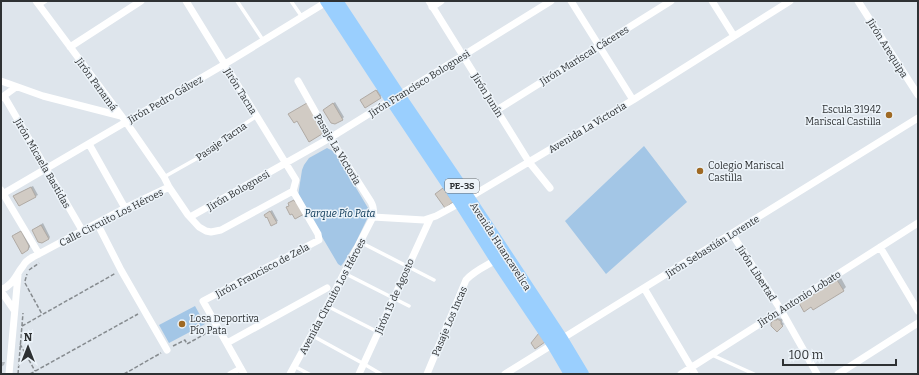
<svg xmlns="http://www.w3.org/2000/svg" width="919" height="375" font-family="Bitter,serif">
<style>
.green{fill:#a3c6e6}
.shadow{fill:#0003}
.building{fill:#d1cbc4;stroke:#b0aaa4}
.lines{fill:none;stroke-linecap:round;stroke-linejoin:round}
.path{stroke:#868b8f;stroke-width:1.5;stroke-dasharray:4 2;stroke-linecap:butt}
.service{stroke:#fff;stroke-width:3.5}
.pedestrian{stroke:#fff;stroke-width:5.5}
.minor{stroke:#fff;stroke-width:7}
.trunk{stroke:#9acffe;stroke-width:12}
.poi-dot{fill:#9f6923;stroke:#ecf3f9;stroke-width:1.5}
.labels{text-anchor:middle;stroke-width:3;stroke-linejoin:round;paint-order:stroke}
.shield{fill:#ecf3f9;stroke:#676b6e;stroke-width:1}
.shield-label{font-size:9px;font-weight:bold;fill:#2e3133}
.street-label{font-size:10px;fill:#2e3133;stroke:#ecf3f9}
.poi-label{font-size:10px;fill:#2e3133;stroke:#ecf3f9;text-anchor:start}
.park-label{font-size:10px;font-style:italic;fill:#023050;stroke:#ecf3f9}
</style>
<rect width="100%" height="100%" fill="#dee5ec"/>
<!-- green -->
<path class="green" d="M644 146 687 202 606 274 565 221Z
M327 148 333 151 337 156 368 208 369 215 367 219 354 246 353 247 344 262 341 266 338 264 298 196 302 170 304 165 309 158Z
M195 306 205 324 169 343 159 325Z"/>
<!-- shadow -->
<path class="shadow" d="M378 89 383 95 366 107 363 99Z
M335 102 344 117 342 119 324 110Z
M33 186 38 195 36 196 19 205 14 196 16 194Z
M272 210 278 221 276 222 265 215Z
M43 223 50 237 49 239 33 230Z
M23 230 30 244V247L28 250 15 234Z
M841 278 846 287 843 290 812 306 800 304 803 300Z
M777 318 783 319 782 322 784 324 777 331 772 324Z
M1 354H2L1 362H5L4 365 1 367Z"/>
<!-- building -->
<path class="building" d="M376 90 381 98 365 108 360 100Z
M307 103 323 129 322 134 309 142 297 121 294 123 288 114Z
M333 103 343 120 335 124 331 123 323 110Z
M31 187 36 197 19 206 13 196Z
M443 188 453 202 445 208 435 194Z
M294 200 295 202 297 201 304 214 295 219 292 214 290 215 286 207 289 206 288 203Z
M270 211 277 223 271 226 267 217 266 218 264 215Z
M41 225 49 239 42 243 38 242 32 230Z
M21 231 29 246 28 250 22 254 12 236Z
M837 280 844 291 813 310 811 307 804 312 799 303Z
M777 319 781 321V324L783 326 777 332 771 326V323L774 320H777Z
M539 333 545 342 535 349 531 343Z"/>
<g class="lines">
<!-- path -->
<path class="path" d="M29 270 39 263
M25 281 27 274
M25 283 42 314
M22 326 116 273
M20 344 35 371
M173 346 185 340 187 344 212 330
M18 374 23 313
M30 374 138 314
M124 374 161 353"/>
<!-- service -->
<path class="service" d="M237 1 263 40
M291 1 302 17
M40 5 46 1
M164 177 212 150 221 139 257 116
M360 242 434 280
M344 273 409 306
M327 306 378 332
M311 335 364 364 381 374
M712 355 754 374
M294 366 309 374"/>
<!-- pedestrian -->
<path class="pedestrian" d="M230 374 241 368"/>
<!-- minor -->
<path class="minor" d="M36 1 126 122 164 177 169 187 188 215 199 227 206 231 211 232 221 230 293 191 296 180 186 1
M429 1 529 162 550 188
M571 1 633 100
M712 1 734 36
M858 1 918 95
M432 7 441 1
M70 47 141 1
M1 81 43 96 121 116
M4 96 82 230
M1 98 16 87
M497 110 671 1
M89 144 125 208
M1 190 39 254
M1 195 225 64 328 1
M190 217 330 138 551 1
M373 217 424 220 436 216 460 203 633 100 790 1
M97 223 121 270 167 350
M732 234 781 310 817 374
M880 247 918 311
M644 288 695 374
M1 290C14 284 15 276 23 266 25 262 29 259 33 257L125 208 169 187
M1 291 14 310
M227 343 327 288
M9 374 18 275
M244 374 203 301 319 240 318 234 293 191
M290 374 324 312 373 217C374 211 374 207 371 202L330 138 298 81
M359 374 430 219
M427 374 466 280C474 271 486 266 496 260
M505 374 918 118
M681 374 918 223
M838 374 918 323"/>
<!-- trunk -->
<path class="trunk" d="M326 1 391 100 460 203 496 260 553 345 570 374
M337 1 399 95 469 198 562 339 583 374"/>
</g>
<!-- markers -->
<g class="poi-dot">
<circle cx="889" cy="115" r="4"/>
<circle cx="700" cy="171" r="4"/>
<circle cx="182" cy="324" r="4"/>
</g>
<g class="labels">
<!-- shield labels -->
<rect class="shield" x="445" y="179" width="34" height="14" rx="3"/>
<g class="shield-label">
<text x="462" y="189">PE-3S</text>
</g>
<!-- street labels -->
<g class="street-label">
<text transform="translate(888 48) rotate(58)" y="4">Jirón Arequipa</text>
<text transform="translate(584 55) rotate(-32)" y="4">Jirón Mariscal Cáceres</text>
<text transform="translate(419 83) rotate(-32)" y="4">Jirón Francisco Bolognesi</text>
<text transform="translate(97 84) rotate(54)" y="4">Jirón Panamá</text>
<text transform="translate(241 91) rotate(58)" y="4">Jirón Tacna</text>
<text transform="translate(488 95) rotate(58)" y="4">Jirón Junín</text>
<text transform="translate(165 99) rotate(-30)" y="4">Jirón Pedro Gálvez</text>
<text transform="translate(587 127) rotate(-31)" y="4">Avenida La Victoria</text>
<text transform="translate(221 141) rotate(-35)" y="4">Pasaje Tacna</text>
<text transform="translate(338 149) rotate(59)" y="4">Pasaje La Victoria</text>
<text transform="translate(43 163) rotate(60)" y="4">Jirón Micaela Bastidas</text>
<text transform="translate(238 190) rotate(-30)" y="4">Jirón Bolognesi</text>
<text transform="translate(111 217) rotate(-27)" y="4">Calle Circuito Los Héroes</text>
<text transform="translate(501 246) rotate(57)" y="4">Avenida Huancavelica</text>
<text transform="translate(712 246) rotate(-32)" y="4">Jirón Sebastián Lorente</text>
<text transform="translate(262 270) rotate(-28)" y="4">Jirón Francisco de Zela</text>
<text transform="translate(757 273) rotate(57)" y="4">Jirón Libertad</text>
<text transform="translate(332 296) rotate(-62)" y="4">Avenida Circuito Los Héroes</text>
<text transform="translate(394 296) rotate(-66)" y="4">Jirón 15 de Agosto</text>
<text transform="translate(799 298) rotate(-32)" y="4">Jirón Antonio Lobato</text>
<text transform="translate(449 321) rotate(-67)" y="4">Pasaje Los Incas</text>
</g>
<!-- poi labels -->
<g class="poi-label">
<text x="881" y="113" text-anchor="end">Escula 31942<tspan x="881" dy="12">Mariscal Castilla</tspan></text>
<text x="708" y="169">Colegio Mariscal<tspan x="708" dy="12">Castilla</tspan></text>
<text x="190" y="322">Losa Deportiva<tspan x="190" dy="12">Pío Pata</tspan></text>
</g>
<!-- park labels -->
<g class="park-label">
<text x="340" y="217">Parque Pío Pata</text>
</g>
</g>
<!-- border -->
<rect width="919" height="375" fill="none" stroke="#2e3133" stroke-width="4"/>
<!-- north arrow -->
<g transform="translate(28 347)" stroke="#ecf3f9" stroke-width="3" paint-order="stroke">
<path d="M0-3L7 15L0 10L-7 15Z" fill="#2e3133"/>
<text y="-6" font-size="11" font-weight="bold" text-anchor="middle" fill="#2e3133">N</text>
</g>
<!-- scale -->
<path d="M783 359v6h113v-6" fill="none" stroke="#2e3133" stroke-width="2"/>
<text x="789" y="359" font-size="12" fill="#2e3133" stroke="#ecf3f9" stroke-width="3" paint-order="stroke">100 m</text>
</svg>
